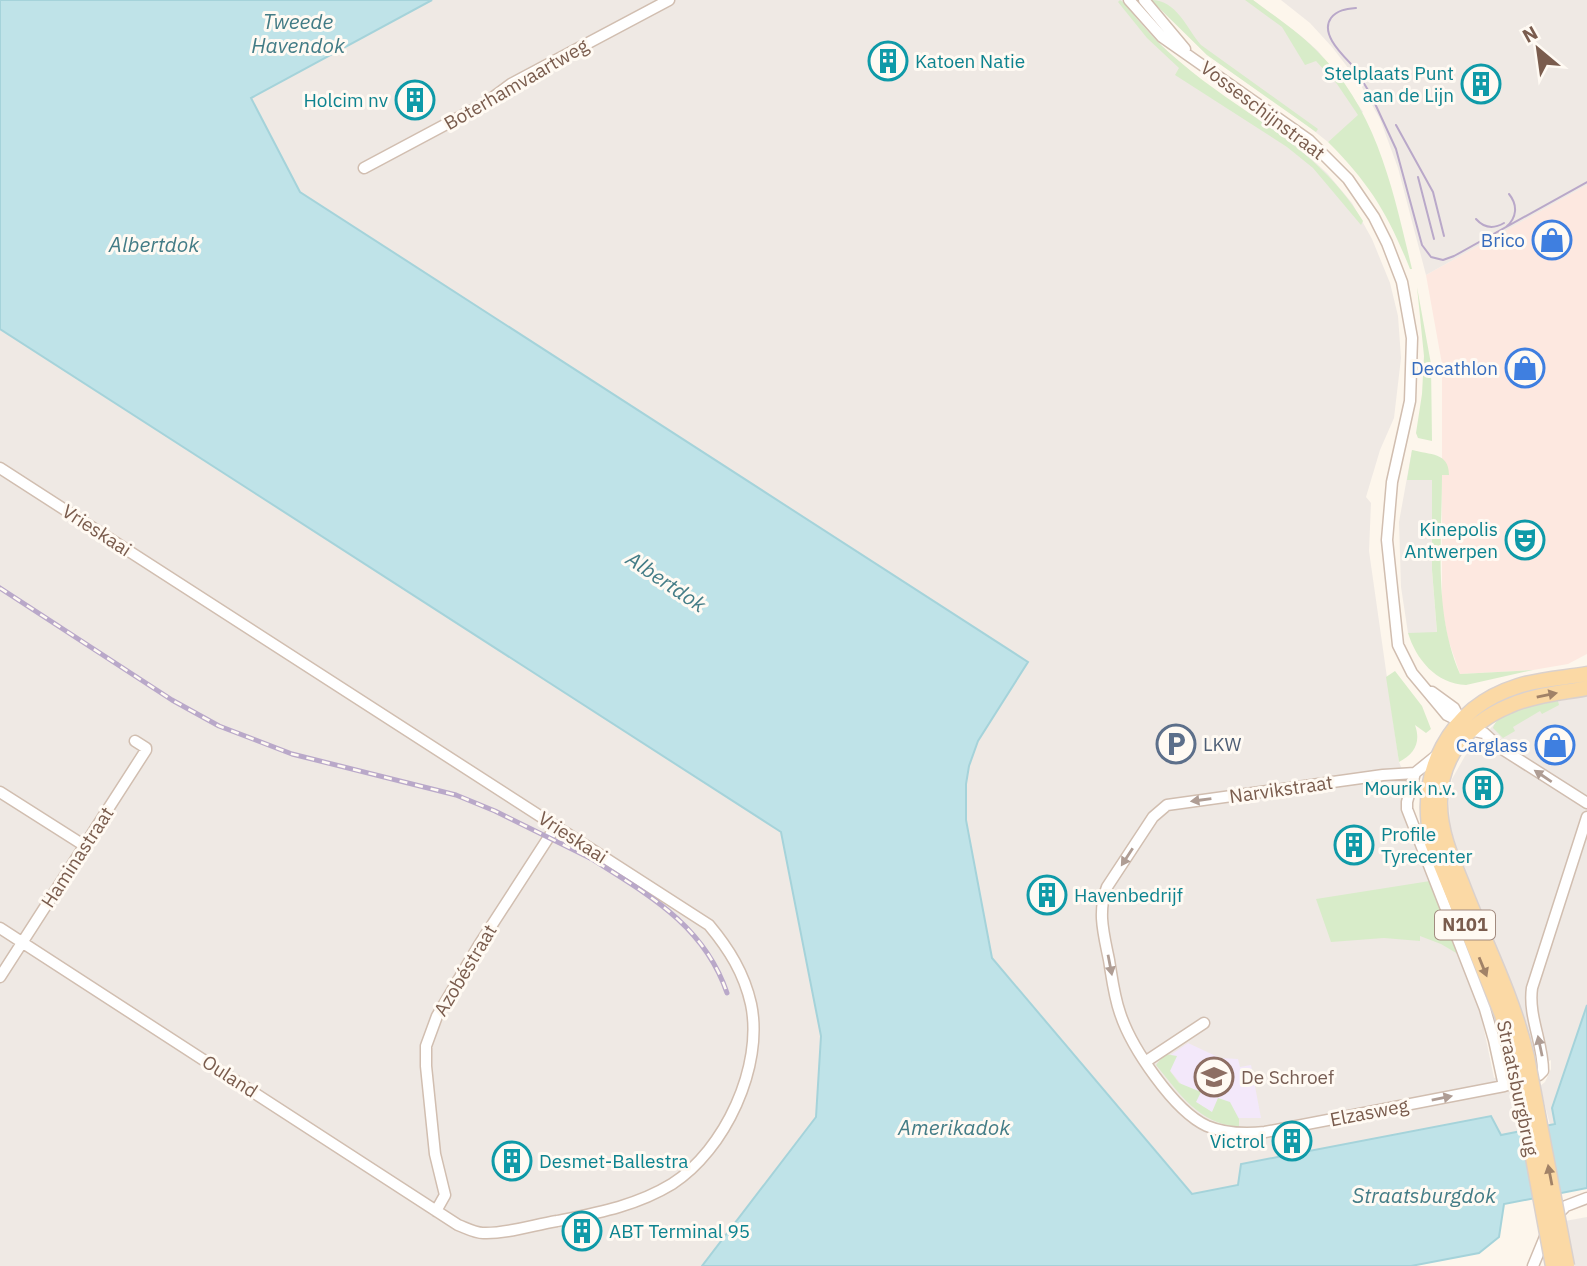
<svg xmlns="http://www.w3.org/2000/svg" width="1587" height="1266" font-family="'IBM Plex Sans',sans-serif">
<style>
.commercial{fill:#fde8e0}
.industrial{fill:#efe9e4}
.education{fill:#f3e8fa}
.green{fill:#d8ecc9}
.water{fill:#bfe3e8;stroke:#a5d3da;stroke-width:2}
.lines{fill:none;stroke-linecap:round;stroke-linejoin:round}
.minor-casing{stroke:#d1beb0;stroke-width:13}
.major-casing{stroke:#dad1cd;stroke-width:17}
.minor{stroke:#fff;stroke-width:10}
.major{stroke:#fbd9a5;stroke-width:14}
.tram{stroke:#b9a8c9;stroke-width:2}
.rail-casing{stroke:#b9a8c9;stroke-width:5}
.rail{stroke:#fffaf3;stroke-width:2.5;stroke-dasharray:8;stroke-linecap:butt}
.major-bridge-casing{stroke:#dad1cd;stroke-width:17;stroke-linecap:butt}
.major-bridge{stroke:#fbd9a5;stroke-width:14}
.oneway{fill:#a18267}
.oneway2{fill:#af9d94}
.labels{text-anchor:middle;stroke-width:6;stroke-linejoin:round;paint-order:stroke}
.shield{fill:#fffaf3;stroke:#a28b7f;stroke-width:2}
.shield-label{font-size:18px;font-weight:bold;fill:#7a5c4d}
.culture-label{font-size:19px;fill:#0d838f;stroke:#fffaf3;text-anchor:start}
.street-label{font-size:19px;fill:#7a5c4d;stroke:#fffaf3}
.shop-label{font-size:19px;fill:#366cbe;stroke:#fffaf3;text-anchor:end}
.service-label{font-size:19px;fill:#4e5e75;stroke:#fffaf3;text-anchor:start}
.education-label{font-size:19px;fill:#785e54;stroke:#fffaf3;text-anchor:start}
.water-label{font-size:21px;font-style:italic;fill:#437c86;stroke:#fffaf3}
</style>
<rect width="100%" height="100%" fill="#fdf6ec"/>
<!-- commercial -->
<path class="commercial" d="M1587 185V654L1568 664 1533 670 1460 674 1448 639 1442 607V364L1426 275Z"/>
<!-- industrial -->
<path class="industrial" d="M432 0H1122L1162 46 1179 62 1214 90 1279 133 1305 153 1327 173 1352 203 1372 239 1390 283 1398 316 1401 358 1394 418 1380 450 1366 497 1371 503 1369 551 1399 762 1404 774 1408 775 1410 830 1481 1015 1494 1078 1508 1075 1519 1132 1501 1135 1491 1116 1239 1185 1193 1194 992 958 966 820V784L969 766 978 741 1028 662 300 192 251 98Z
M1151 0H1253L1301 36 1318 51 1342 81 1363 112 1328 142 1304 123 1207 55Z
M1281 0H1587V185L1426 275 1398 168 1380 119 1359 82 1332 47 1310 23Z
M0 329 781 832 821 1036 816 1117 702 1266H0Z
M1412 450 1432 456V570L1437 633H1408L1401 587 1399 522Z
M1587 695V1105L1550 1125 1540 1086 1545 1082 1551 1069V1060L1535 1068 1524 1018 1456 847 1450 825 1449 802 1452 779 1465 756 1501 717 1518 710Z
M1587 1217V1266H1574L1565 1221Z"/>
<!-- education -->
<path class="education" d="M1188 1043 1220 1058 1238 1059 1240 1067 1251 1065 1261 1118H1231L1213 1113 1196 1102 1162 1061Z"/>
<!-- green -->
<path class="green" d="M1120 0C1127 4 1132 13 1137 19 1150 34 1164 49 1179 61 1245 118 1315 143 1363 221L1361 225 1313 168 1287 147 1175 75 1179 68 1147 38 1118 2Z
M1151 0C1177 0 1187 29 1201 45L1318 129 1316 132 1207 55Z
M1245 0H1253C1274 16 1297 31 1316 50 1377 109 1393 190 1412 269H1410C1388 214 1370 184 1328 142L1358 115 1337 84 1316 61 1305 65 1282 27Z
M1417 287 1431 364 1432 441 1418 438 1416 433 1422 394 1424 356Z
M1412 450C1430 455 1449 452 1449 475H1442C1442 541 1433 612 1460 674L1533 670 1466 685C1436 684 1416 659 1408 633L1437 632 1432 570V480H1407Z
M1395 671 1422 706 1431 729 1426 733 1415 725C1421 742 1415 754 1399 762L1386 677Z
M1558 701 1559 705 1542 714 1540 711 1513 727 1515 731 1503 738 1493 728C1500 707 1539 705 1558 701Z
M1430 881 1458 954 1441 944 1420 936V941L1384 938 1331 942 1316 899Z
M1165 1054 1177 1056 1170 1071 1179 1083 1201 1092 1196 1102 1212 1112 1218 1098 1230 1102 1239 1119V1127C1199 1124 1179 1093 1156 1065Z"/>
<!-- water -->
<path class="water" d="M0 0H432L251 98 300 192 1028 662 978 741 969 766 966 784V820L992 958 1192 1194 1238 1185 1241 1164 1491 1116 1501 1135 1555 1124 1552 1108 1587 1005V1188L1504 1204 1499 1237 1479 1253 1411 1266H702L816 1117 821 1036 781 832 0 329Z"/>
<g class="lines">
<defs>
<path id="minor" d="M1129 0 1162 37 1309 140 1348 179 1374 217 1387 243 1402 282 1412 338 1410 401 1392 482 1387 540 1398 645 1412 673 1447 715 1461 722 1470 730 1484 733 1499 747 1587 803
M1144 0 1185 49
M364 168 484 104 511 84 669 0
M0 468 709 925C729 949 744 973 751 1004 764 1066 725 1150 672 1184 636 1206 597 1213 557 1221 533 1225 507 1234 483 1233 475 1233 466 1228 458 1225L0 928
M1432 692 1454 708 1461 722
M1436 756 1415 773 1407 802V809L1485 1009 1494 1040 1504 1086
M1415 773 1383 775 1167 805 1153 817 1107 887C1097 912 1104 935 1109 960 1112 978 1114 996 1120 1013 1131 1047 1174 1111 1207 1126 1226 1134 1245 1134 1265 1132L1504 1086 1539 1075 1543 1071C1543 1043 1528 1016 1532 988L1587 817
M0 792 85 846
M0 977 146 750V748L135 741
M1145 1062 1204 1023
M436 1211 445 1195 435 1154 426 1066V1046L437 1016 479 945 556 826
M1554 1218 1566 1206 1587 1198
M1533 1266 1547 1232"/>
<path id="major" d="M1527 1057C1513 995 1483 940 1461 881 1451 857 1440 831 1440 804 1439 758 1468 723 1509 706 1533 695 1561 693 1587 688
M1515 1060 1502 1015 1432 843C1416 773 1448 708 1518 686 1540 679 1564 678 1587 674"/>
</defs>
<!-- minor casing -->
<use href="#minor" class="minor-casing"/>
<!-- major casing -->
<use href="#major" class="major-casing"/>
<!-- minor -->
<use href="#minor" class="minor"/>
<!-- major -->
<use href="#major" class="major"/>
<!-- tram -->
<path class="tram" d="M1356 8C1346 9 1337 10 1331 18 1318 36 1349 60 1359 73
M1354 67 1371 95 1396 149 1422 245 1431 257 1443 260 1454 256 1587 182
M1396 125 1433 192 1444 236
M1418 177 1434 239
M1476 219C1484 228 1494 229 1504 223
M1506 227C1517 218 1518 205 1509 194"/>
<defs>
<path id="rail" d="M0 588 172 700 219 726 292 754 456 795 495 811 592 859
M584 854C643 892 703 922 727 993"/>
</defs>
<!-- rail casing -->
<use href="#rail" class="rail-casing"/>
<!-- rail -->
<use href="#rail" class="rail"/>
<defs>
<path id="major-bridge" d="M1527 1057 1567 1266
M1515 1060 1553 1266"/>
</defs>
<!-- major-bridge casing -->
<use href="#major-bridge" class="major-bridge-casing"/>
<!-- major-bridge -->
<use href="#major-bridge" class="major-bridge"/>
</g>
<!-- one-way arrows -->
<defs><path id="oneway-solid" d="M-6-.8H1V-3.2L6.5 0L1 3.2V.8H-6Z" transform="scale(1.75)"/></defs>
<g class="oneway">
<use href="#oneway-solid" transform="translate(1547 695) rotate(-12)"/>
<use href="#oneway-solid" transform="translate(1483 967) rotate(68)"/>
<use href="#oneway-solid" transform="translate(1550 1175) rotate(-101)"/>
</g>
<g class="oneway2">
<use href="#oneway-solid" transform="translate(1543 776) rotate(-146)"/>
<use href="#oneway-solid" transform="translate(1201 800) rotate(172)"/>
<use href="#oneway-solid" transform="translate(1127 857) rotate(123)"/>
<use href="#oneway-solid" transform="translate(1110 965) rotate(79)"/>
<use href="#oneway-solid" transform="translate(1540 1046) rotate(-102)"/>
<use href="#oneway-solid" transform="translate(1442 1098) rotate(-11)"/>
</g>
<!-- icons -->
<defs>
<symbol id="building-ring" viewBox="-11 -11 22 22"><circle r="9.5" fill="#fffaf3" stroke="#0f9aa8" stroke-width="1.5"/><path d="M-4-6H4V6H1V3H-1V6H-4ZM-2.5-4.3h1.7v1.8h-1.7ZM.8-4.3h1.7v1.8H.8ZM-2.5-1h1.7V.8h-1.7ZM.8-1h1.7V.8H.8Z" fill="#0f9aa8"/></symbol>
<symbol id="shop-ring" viewBox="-11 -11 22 22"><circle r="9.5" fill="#fffaf3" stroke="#3f7fe0" stroke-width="1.5"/><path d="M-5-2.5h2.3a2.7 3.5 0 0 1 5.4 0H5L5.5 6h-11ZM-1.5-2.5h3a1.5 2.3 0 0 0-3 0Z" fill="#3f7fe0"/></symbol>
<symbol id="theatre-ring" viewBox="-11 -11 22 22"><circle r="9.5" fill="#fffaf3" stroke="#0f9aa8" stroke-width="1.5"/><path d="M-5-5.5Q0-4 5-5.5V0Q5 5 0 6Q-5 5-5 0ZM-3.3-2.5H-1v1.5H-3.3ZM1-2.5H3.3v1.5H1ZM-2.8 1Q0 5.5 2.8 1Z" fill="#0f9aa8"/></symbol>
<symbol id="parking-ring" viewBox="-11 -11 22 22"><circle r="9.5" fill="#fffaf3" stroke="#5c6f8a" stroke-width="1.5"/><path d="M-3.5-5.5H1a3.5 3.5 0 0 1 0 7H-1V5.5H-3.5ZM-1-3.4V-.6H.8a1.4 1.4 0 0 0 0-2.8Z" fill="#5c6f8a"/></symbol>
<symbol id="school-ring" viewBox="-11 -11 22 22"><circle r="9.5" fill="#fffaf3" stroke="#8d6e63" stroke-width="1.5"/><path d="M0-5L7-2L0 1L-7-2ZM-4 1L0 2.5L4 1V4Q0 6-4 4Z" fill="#8d6e63"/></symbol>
</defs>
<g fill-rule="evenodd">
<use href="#building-ring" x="866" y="39" width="44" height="44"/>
<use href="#building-ring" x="1459" y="62" width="44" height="44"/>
<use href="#building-ring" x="393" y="78" width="44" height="44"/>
<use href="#shop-ring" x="1530" y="218" width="44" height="44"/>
<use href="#shop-ring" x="1503" y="346" width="44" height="44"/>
<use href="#theatre-ring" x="1503" y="518" width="44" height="44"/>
<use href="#parking-ring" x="1154" y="722" width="44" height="44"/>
<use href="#shop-ring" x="1533" y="723" width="44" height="44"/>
<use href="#building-ring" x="1461" y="766" width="44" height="44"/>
<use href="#building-ring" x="1332" y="823" width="44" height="44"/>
<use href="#building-ring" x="1025" y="873" width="44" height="44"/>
<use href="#school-ring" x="1192" y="1055" width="44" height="44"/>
<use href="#building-ring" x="1270" y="1119" width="44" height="44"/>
<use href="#building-ring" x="490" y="1139" width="44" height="44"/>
<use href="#building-ring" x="560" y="1209" width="44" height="44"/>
</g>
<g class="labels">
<!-- shield labels -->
<rect class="shield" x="1435" y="910.5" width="60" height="29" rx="5"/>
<g class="shield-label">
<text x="1465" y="931">N101</text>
</g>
<!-- culture labels -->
<g class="culture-label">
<text x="915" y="68">Katoen Natie</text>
<text x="1454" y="80" text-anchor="end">Stelplaats Punt<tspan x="1454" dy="22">aan de Lijn</tspan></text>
<text x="388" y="107" text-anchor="end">Holcim nv</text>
<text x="1498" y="536" text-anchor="end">Kinepolis<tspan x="1498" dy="22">Antwerpen</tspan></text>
<text x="1456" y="795" text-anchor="end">Mourik n.v.</text>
<text x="1381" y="841">Profile<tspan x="1381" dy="22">Tyrecenter</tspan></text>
<text x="1074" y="902">Havenbedrijf</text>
<text x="1265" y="1148" text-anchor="end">Victrol</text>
<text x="539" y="1168">Desmet-Ballestra</text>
<text x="609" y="1238">ABT Terminal 95</text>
</g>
<!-- street labels -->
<g class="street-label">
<text transform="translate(516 84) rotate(-30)" y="7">Boterhamvaartweg</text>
<text transform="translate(1263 110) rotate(37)" y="7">Vosseschijnstraat</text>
<text transform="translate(97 530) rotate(33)" y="7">Vrieskaai</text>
<text transform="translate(1281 789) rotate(-8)" y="7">Narvikstraat</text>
<text transform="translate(573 837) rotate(33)" y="7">Vrieskaai</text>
<text transform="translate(77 857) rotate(-57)" y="7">Haminastraat</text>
<text transform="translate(465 970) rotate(-59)" y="7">Azobéstraat</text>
<text transform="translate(230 1076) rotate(33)" y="7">Ouland</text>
<text transform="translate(1518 1088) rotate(78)" y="7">Straatsburgbrug</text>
<text transform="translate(1369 1112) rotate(-11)" y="7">Elzasweg</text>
</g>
<!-- shop labels -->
<g class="shop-label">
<text x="1525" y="247">Brico</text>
<text x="1498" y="375">Decathlon</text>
<text x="1528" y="752">Carglass</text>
</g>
<!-- service labels -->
<g class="service-label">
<text x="1203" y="751">LKW</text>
</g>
<!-- education labels -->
<g class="education-label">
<text x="1241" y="1084">De Schroef</text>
</g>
<!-- water labels -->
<g class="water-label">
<text x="298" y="29">Tweede<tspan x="298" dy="24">Havendok</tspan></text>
<text x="154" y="252">Albertdok</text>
<text transform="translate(666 582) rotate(34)" y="7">Albertdok</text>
<text x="954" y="1135">Amerikadok</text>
<text x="1424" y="1203">Straatsburgdok</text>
</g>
</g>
<!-- north arrow -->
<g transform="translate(1538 49) rotate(331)" stroke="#fffaf3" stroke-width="5" paint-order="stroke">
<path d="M0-5L12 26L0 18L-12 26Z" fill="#7a5c4d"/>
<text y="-10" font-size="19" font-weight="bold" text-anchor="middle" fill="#7a5c4d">N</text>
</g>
</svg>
